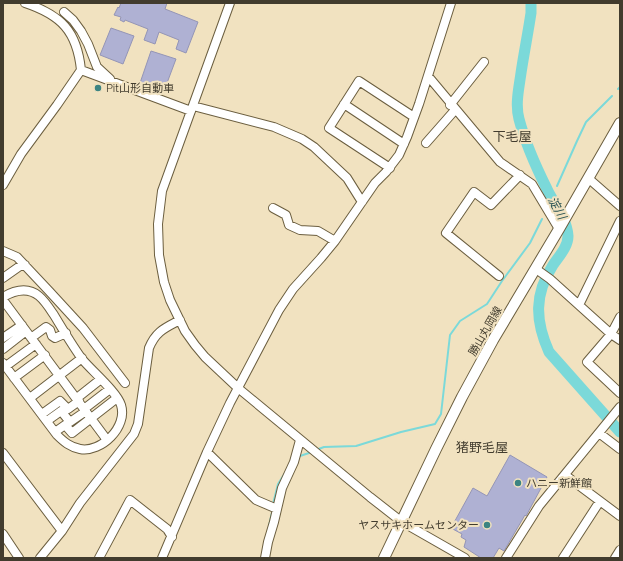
<svg xmlns="http://www.w3.org/2000/svg" width="623" height="561" font-family="Raleway,'Noto Sans JP',sans-serif">
<style>
.lines{fill:none;stroke-linecap:round;stroke-linejoin:round}
.stream{stroke:#7bd9d9;stroke-width:2}
.river{stroke:#7bd9d9;stroke-width:11}
.building{fill:#afb1d3;stroke:#9495b6}
.minor-casing{stroke:#6b5e3f;stroke-width:10}
.major-casing{stroke:#6b5e3f;stroke-width:12}
.minor{stroke:#fff;stroke-width:8}
.major{stroke:#fff;stroke-width:10}
.poi-dot{fill:#3c8482;stroke:#f1e2c0;stroke-width:1.5}
.labels{text-anchor:middle;stroke-width:4;stroke-linejoin:round;paint-order:stroke}
.poi-label{font-size:11px;fill:#423c2e;stroke:#f1e2c0;text-anchor:start}
.street-label{font-size:11px;fill:#423c2e;stroke:#f1e2c0}
.water-label{font-size:12px;font-style:italic;fill:#255051;stroke:#f1e2c0}
.quarter-label{font-size:13px;fill:#423c2e;stroke:#f1e2c0}
</style>
<rect width="100%" height="100%" fill="#f1e2c0"/>
<g class="lines">
<!-- stream -->
<path class="stream" d="M618 89 620 87
M557 186 577 141 586 122 612 96
M316 450 324 447 356 446 401 432 435 424 441 414 450 335 460 321 487 304 502 281 530 243 542 219
M297 457 312 452
M273 504 278 484 285 473
M269 526 273 508"/>
<!-- river -->
<path class="river" d="M531 3V13C528 33 524 53 521 73 519 88 515 104 519 119 525 142 536 167 547 189 554 204 567 219 568 236 568 247 559 256 553 265 534 294 535 321 549 352L620 432"/>
</g>
<!-- building -->
<path class="building" d="M121 3H167L165 9 198 22 186 53 176 49 179 40 159 32 155 44 144 40 148 29 125 20 124 22 120 20 121 17 114 15 118 7 119 8Z
M111 28 134 36 123 64 100 55Z
M151 51 176 59 164 91 140 83Z
M510 455 547 477 526 516 525 515 504 551 499 548 493 558H481L464 547 466 540 461 537 462 534 451 528 473 488 487 496Z"/>
<g class="lines">
<defs>
<path id="minor" d="M230 3 162 191 158 224 159 255 164 282 170 300 185 331 195 345 205 357 238 388 370 497 402 522 465 558
M64 12 73 20 81 31 88 44 97 67 110 79
M81 70 191 111
M428 76 500 162 532 184 559 229
M344 104 404 144
M450 105 484 62
M193 106 274 127 302 139 314 147 347 178 362 202
M426 143 455 110
M390 168 329 128 359 81 414 117
M588 178 620 206
M3 185 21 154 57 105 81 70C77 31 61 15 25 3
M273 208 286 215 289 225 300 230 318 231 335 241
M3 251 17 257 49 291 83 328 125 383
M536 269 550 279 611 334 620 340
M499 276 446 233 474 192 491 205 520 175
M3 278 20 266 25 265
M3 297C15 290 28 287 39 296 45 301 50 309 54 315 63 330 72 345 82 359 92 371 117 392 121 405 128 427 101 453 80 449 70 447 64 442 57 435L3 363
M3 300 107 440
M579 305 620 221
M620 317 611 334 587 362 620 393
M3 338 22 325
M31 338 46 327 50 330 52 336 55 338 66 333
M3 349 26 331
M6 366 36 344
M14 378 45 355
M30 398 82 358
M77 398 101 379
M84 409 110 389
M42 414 60 401 68 409 79 401
M47 421 61 411 70 422 86 411
M55 432 65 425 72 433 117 398
M599 433 620 449
M207 452 256 500 277 509
M3 453 62 531
M565 475 620 516
M3 534 19 558
M40 558 62 531 80 503 134 434 138 424 149 348C156 331 165 328 180 320
M99 558 130 500 167 529 172 537
M162 558 207 452 230 403 279 310 293 289 321 258 335 241 375 183 386 172 399 155 407 137 419 104 451 3
M265 558 268 542 274 522 282 488 294 462 300 440
M506 558 539 506 620 407
M563 558 600 501
M615 558 620 550"/>
<path id="major" d="M384 558 436 449 462 397 493 340 559 229 620 123"/>
</defs>
<!-- minor casing -->
<use href="#minor" class="minor-casing"/>
<!-- major casing -->
<use href="#major" class="major-casing"/>
<!-- minor -->
<use href="#minor" class="minor"/>
<!-- major -->
<use href="#major" class="major"/>
</g>
<!-- markers -->
<g class="poi-dot">
<circle cx="98" cy="88" r="4"/>
<circle cx="518" cy="483" r="4"/>
<circle cx="487" cy="525" r="4"/>
</g>
<g class="labels">
<!-- poi labels -->
<g class="poi-label">
<text x="106" y="92">Pit山形自動車</text>
<text x="526" y="487">ハニー新鮮館</text>
<text x="479" y="529" text-anchor="end">ヤスサキホームセンター</text>
</g>
<!-- street labels -->
<g class="street-label">
<text transform="translate(485 331) rotate(-60)" y="4">勝山丸岡線</text>
</g>
<!-- water labels -->
<g class="water-label">
<text transform="translate(557 208) rotate(61)" y="4">淀川</text>
</g>
<!-- quarter labels -->
<g class="quarter-label">
<text x="512" y="141">下毛屋</text>
<text x="482" y="452">猪野毛屋</text>
</g>
</g>
<!-- border -->
<rect width="623" height="561" fill="none" stroke="#423c2e" stroke-width="8"/>
</svg>
